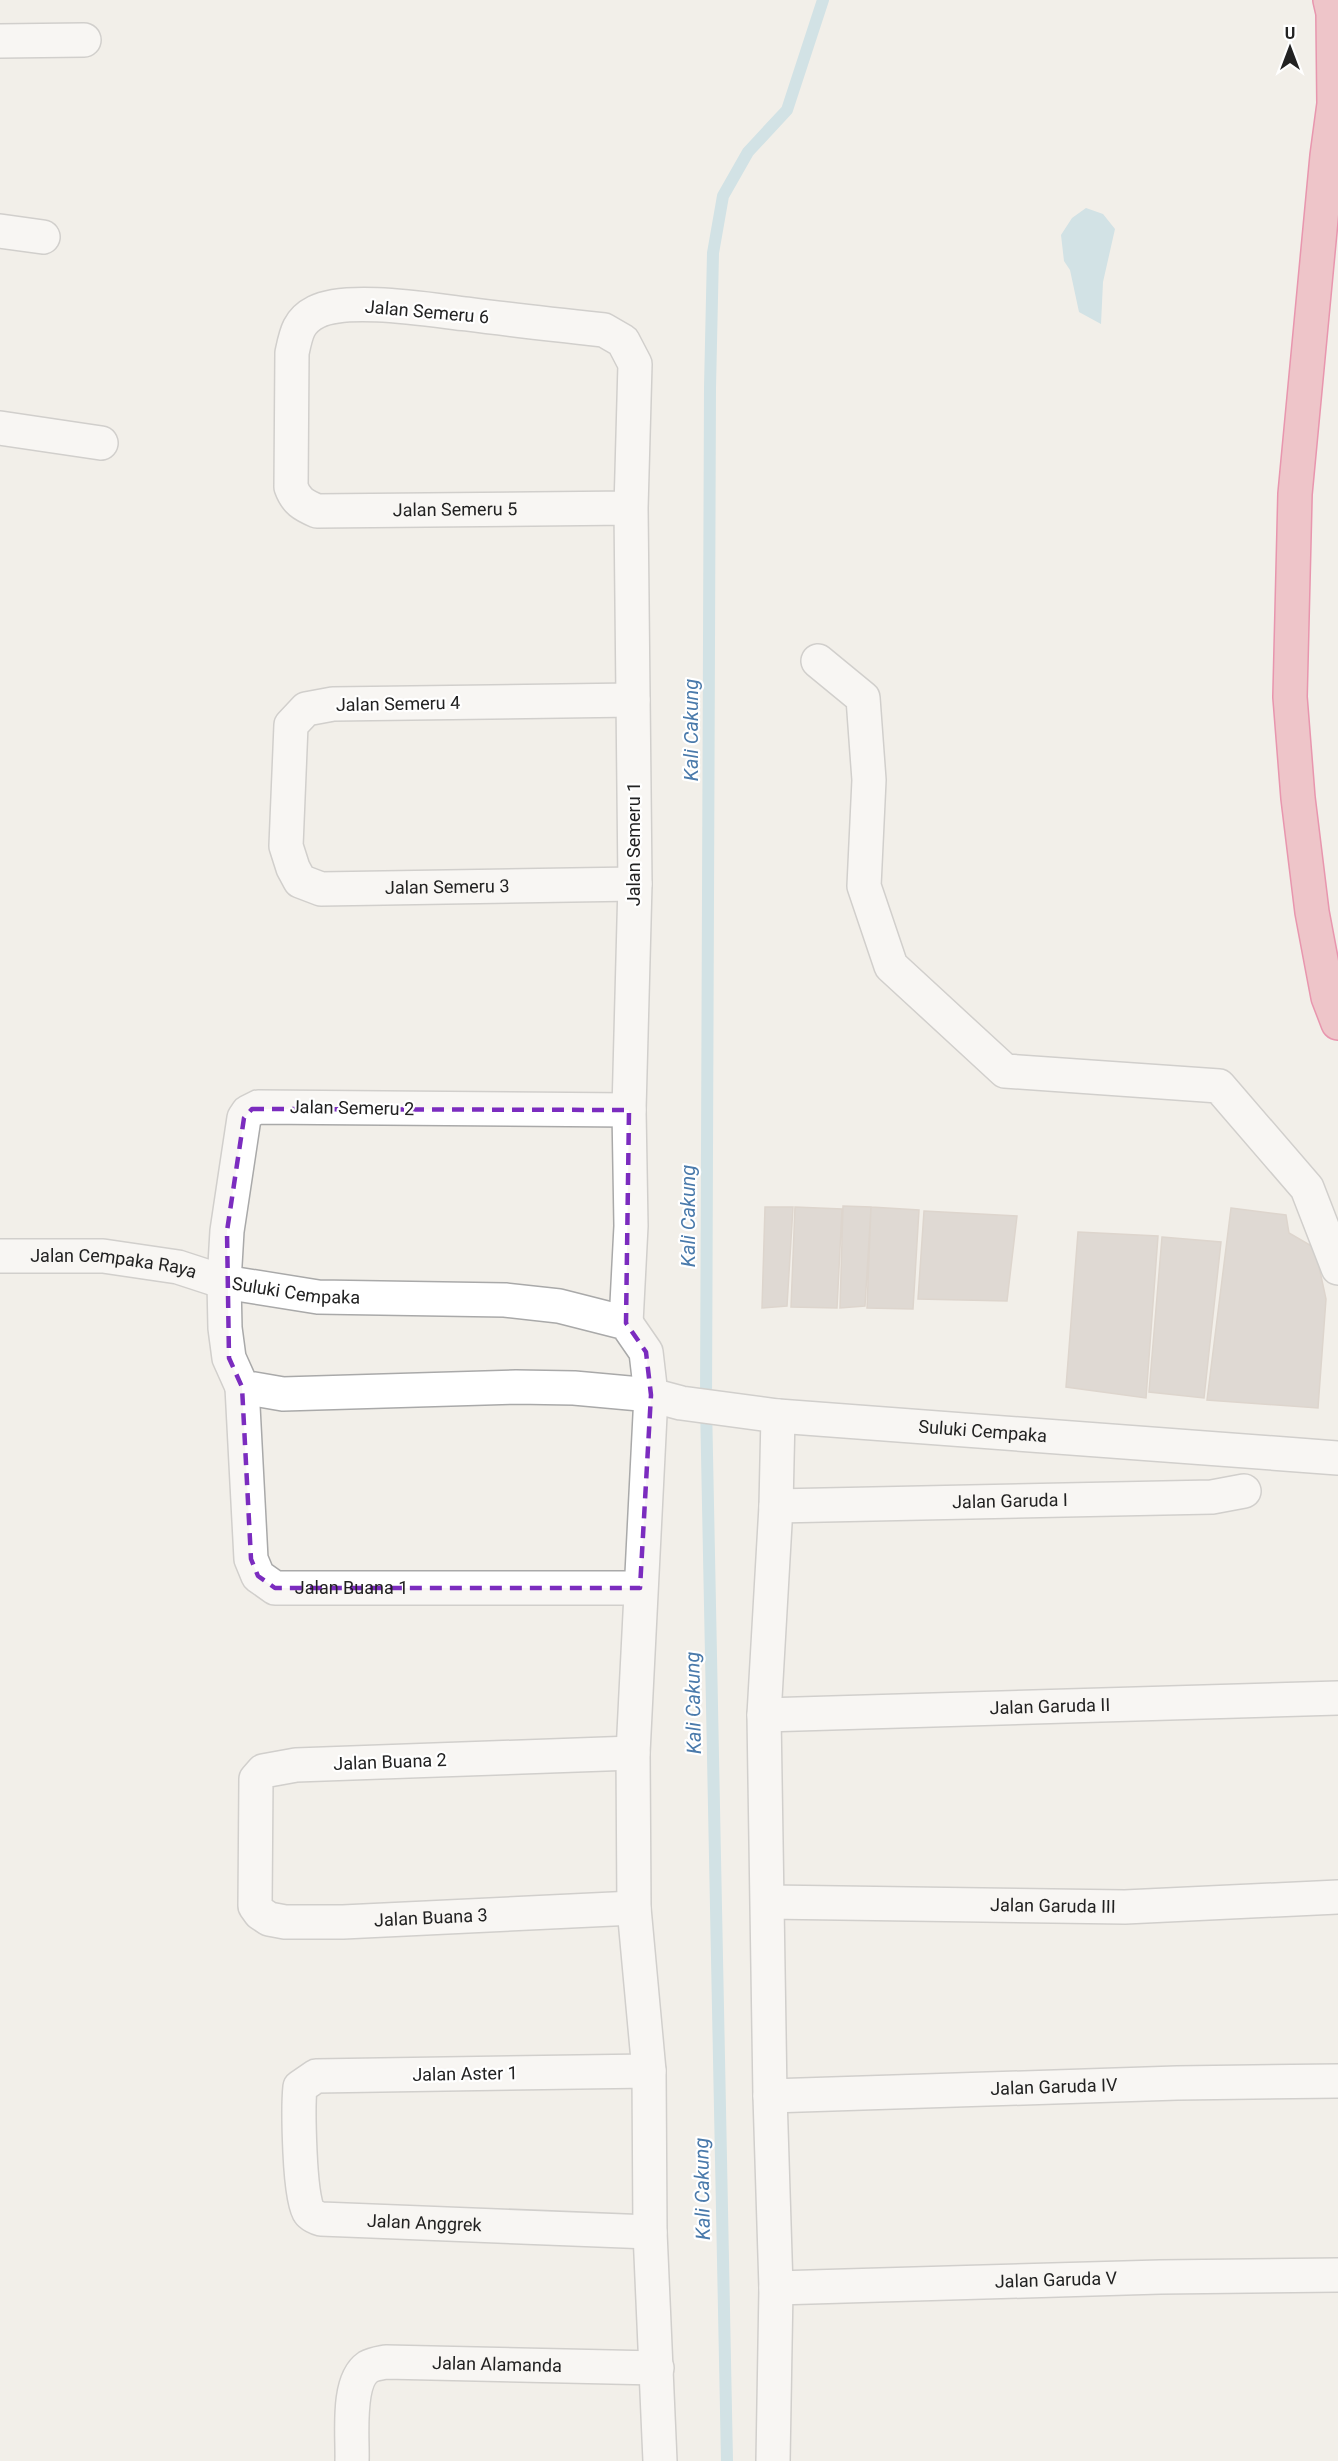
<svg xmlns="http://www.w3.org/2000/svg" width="1338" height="2461" font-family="Roboto,sans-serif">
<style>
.water{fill:#aad3df}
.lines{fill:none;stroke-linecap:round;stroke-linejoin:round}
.stream{stroke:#aad3df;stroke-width:12}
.building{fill:#c7bfb8;stroke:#c4b6ab;stroke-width:1.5}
.minor-casing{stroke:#a9a9a9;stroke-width:36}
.highway-casing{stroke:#dc2a67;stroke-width:36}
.minor{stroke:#fff;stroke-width:33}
.highway{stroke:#e892a2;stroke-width:33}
.marked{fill:none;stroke:#7b2cbf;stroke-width:4.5;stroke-dasharray:12 8;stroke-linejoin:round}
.labels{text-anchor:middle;stroke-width:4.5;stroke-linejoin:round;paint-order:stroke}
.street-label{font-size:18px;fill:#222;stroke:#fff}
.water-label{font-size:20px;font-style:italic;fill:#4a7aab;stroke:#fff}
</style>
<rect width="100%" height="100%" fill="#f2efe9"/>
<!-- water -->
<path class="water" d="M1086 208 1103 214 1115 229 1103 282 1101 324 1079 312 1070 270 1064 261 1061 235 1072 218Z"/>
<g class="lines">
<!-- stream -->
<path class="stream" d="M727 2461 706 1404 710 388 713 253 723 196 748 152 787 110 823 0"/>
</g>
<!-- building -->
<path class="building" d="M843 1206 871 1207 865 1306 840 1308Z
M765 1207H793L787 1306 762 1308Z
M795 1207 842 1209 837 1308 791 1307Z
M871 1207 919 1210 913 1309 867 1308Z
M1231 1208 1286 1215 1289 1233 1315 1248 1326 1299 1318 1408 1207 1400Z
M924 1211 1017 1216 1007 1301 918 1299Z
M1078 1232 1158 1236 1146 1398 1066 1387Z
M1162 1237 1221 1242 1204 1398 1149 1392Z"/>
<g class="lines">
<defs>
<g id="minor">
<path d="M0 41 84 40"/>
<path d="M0 231 43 237"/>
<path d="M0 428 101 443"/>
<path d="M818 661 863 698 869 780 864 886 891 966 1005 1071 1219 1086 1307 1188 1338 1268"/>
<path id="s1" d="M633 700 333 704 306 709 291 725 286 846 293 868 300 881 321 889 635 884"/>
<path id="s2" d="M629 1110 258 1107 248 1112 244 1118 227 1231 224 1282 225 1328 229 1358 242 1387 283 1394 516 1387 574 1388 651 1395 681 1403 778 1416 1338 1458"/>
<path id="s3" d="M0 1256H103L178 1267 224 1282 318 1297 505 1300 559 1306 626 1323 646 1352 651 1395 633 1753 634 1908 649 2071 650 2232 660 2461"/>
<path id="s4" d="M626 1323 631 1226 629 1110 635 884 631 508 635 364 623 341 604 330C558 325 512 320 467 314 431 310 347 296 316 312 298 321 296 334 292 353L291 487C296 501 303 505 317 511L631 508"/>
<path id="s5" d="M242 1387 251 1559 258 1576 275 1588H640"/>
<path id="s6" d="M776 1506 1212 1497 1244 1491"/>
<path id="s7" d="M764 1715 1338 1698"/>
<path id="s8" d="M633 1753 296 1765 263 1771 256 1779 255 1906 260 1913 269 1919 285 1922H343L634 1908"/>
<path id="s9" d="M768 1902 1125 1907 1338 1897"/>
<path id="s10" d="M649 2071 316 2076 300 2087C298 2106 299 2200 309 2212 311 2215 317 2218 321 2219L650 2232"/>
<path id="s11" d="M770 2096 1177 2083 1338 2081"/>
<path id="s12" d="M776 2288 1160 2277 1338 2275"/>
<path id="s13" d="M352 2461C353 2437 346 2382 368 2367 373 2364 381 2363 386 2362L657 2368"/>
<path d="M773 2461 776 2288 770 2096 764 1715 776 1506 778 1416"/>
</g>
<path id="highway" d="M1330 0 1333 13 1334 104 1327 156 1295 494 1290 697 1298 798 1312 912 1328 997 1338 1023"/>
</defs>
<!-- minor casing -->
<use href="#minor" class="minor-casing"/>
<!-- highway casing -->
<use href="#highway" class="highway-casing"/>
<!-- minor -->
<use href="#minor" class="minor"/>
<!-- highway -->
<use href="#highway" class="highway"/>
</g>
<!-- marked area -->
<path d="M0 0H1338V2461H0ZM252 1109 629 1110 626 1323 646 1352 651 1395 640 1588H275L258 1576 251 1559 242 1387 229 1358 227 1231 244 1118Z" fill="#f2efe9" fill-opacity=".55" fill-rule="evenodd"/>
<path class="marked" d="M252 1109 629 1110 626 1323 646 1352 651 1395 640 1588H275L258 1576 251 1559 242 1387 229 1358 227 1231 244 1118Z"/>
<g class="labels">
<!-- street labels -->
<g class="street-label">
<text transform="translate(427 312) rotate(5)" y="6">Jalan Semeru 6</text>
<text dy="6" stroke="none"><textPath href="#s4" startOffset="1656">Jalan Semeru 5</textPath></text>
<text transform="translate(398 704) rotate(-1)" y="6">Jalan Semeru 4</text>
<text transform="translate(634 844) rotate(-90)" y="6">Jalan Semeru 1</text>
<text dy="6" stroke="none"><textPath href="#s1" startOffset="657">Jalan Semeru 3</textPath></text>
<text transform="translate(352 1108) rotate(1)" y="6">Jalan Semeru 2</text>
<text dy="6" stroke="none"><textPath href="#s3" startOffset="114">Jalan Cempaka Raya</textPath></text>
<text dy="6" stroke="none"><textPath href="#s3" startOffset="300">Suluki Cempaka</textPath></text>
<text dy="6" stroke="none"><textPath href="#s2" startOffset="1407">Suluki Cempaka</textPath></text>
<text dy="6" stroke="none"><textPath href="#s6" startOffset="234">Jalan Garuda I</textPath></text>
<text dy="6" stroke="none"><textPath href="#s5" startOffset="288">Jalan Buana 1</textPath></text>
<text dy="6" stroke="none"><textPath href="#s7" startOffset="286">Jalan Garuda II</textPath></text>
<text transform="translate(390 1762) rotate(-2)" y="6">Jalan Buana 2</text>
<text dy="6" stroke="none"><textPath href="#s9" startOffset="285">Jalan Garuda III</textPath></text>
<text dy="6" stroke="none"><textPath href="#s8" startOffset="690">Jalan Buana 3</textPath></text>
<text transform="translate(465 2074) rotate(-1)" y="6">Jalan Aster 1</text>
<text dy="6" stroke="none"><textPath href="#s11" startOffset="284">Jalan Garuda IV</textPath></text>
<text dy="6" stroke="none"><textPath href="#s10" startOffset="596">Jalan Anggrek</textPath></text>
<text dy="6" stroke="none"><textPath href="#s12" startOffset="280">Jalan Garuda V</textPath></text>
<text dy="6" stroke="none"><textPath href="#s13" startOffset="228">Jalan Alamanda</textPath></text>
</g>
<!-- water labels -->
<g class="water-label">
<text transform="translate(691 730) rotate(-90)" y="7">Kali Cakung</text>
<text transform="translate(688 1216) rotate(-90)" y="7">Kali Cakung</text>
<text transform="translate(693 1703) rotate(-91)" y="7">Kali Cakung</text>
<text transform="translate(702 2189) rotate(-91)" y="7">Kali Cakung</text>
</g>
</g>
<!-- north arrow -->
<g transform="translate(1290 48)" stroke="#ffffff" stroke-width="4.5" paint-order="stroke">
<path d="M0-4.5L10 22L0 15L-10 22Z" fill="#222222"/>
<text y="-9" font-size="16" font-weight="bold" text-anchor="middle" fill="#222222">U</text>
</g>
</svg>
